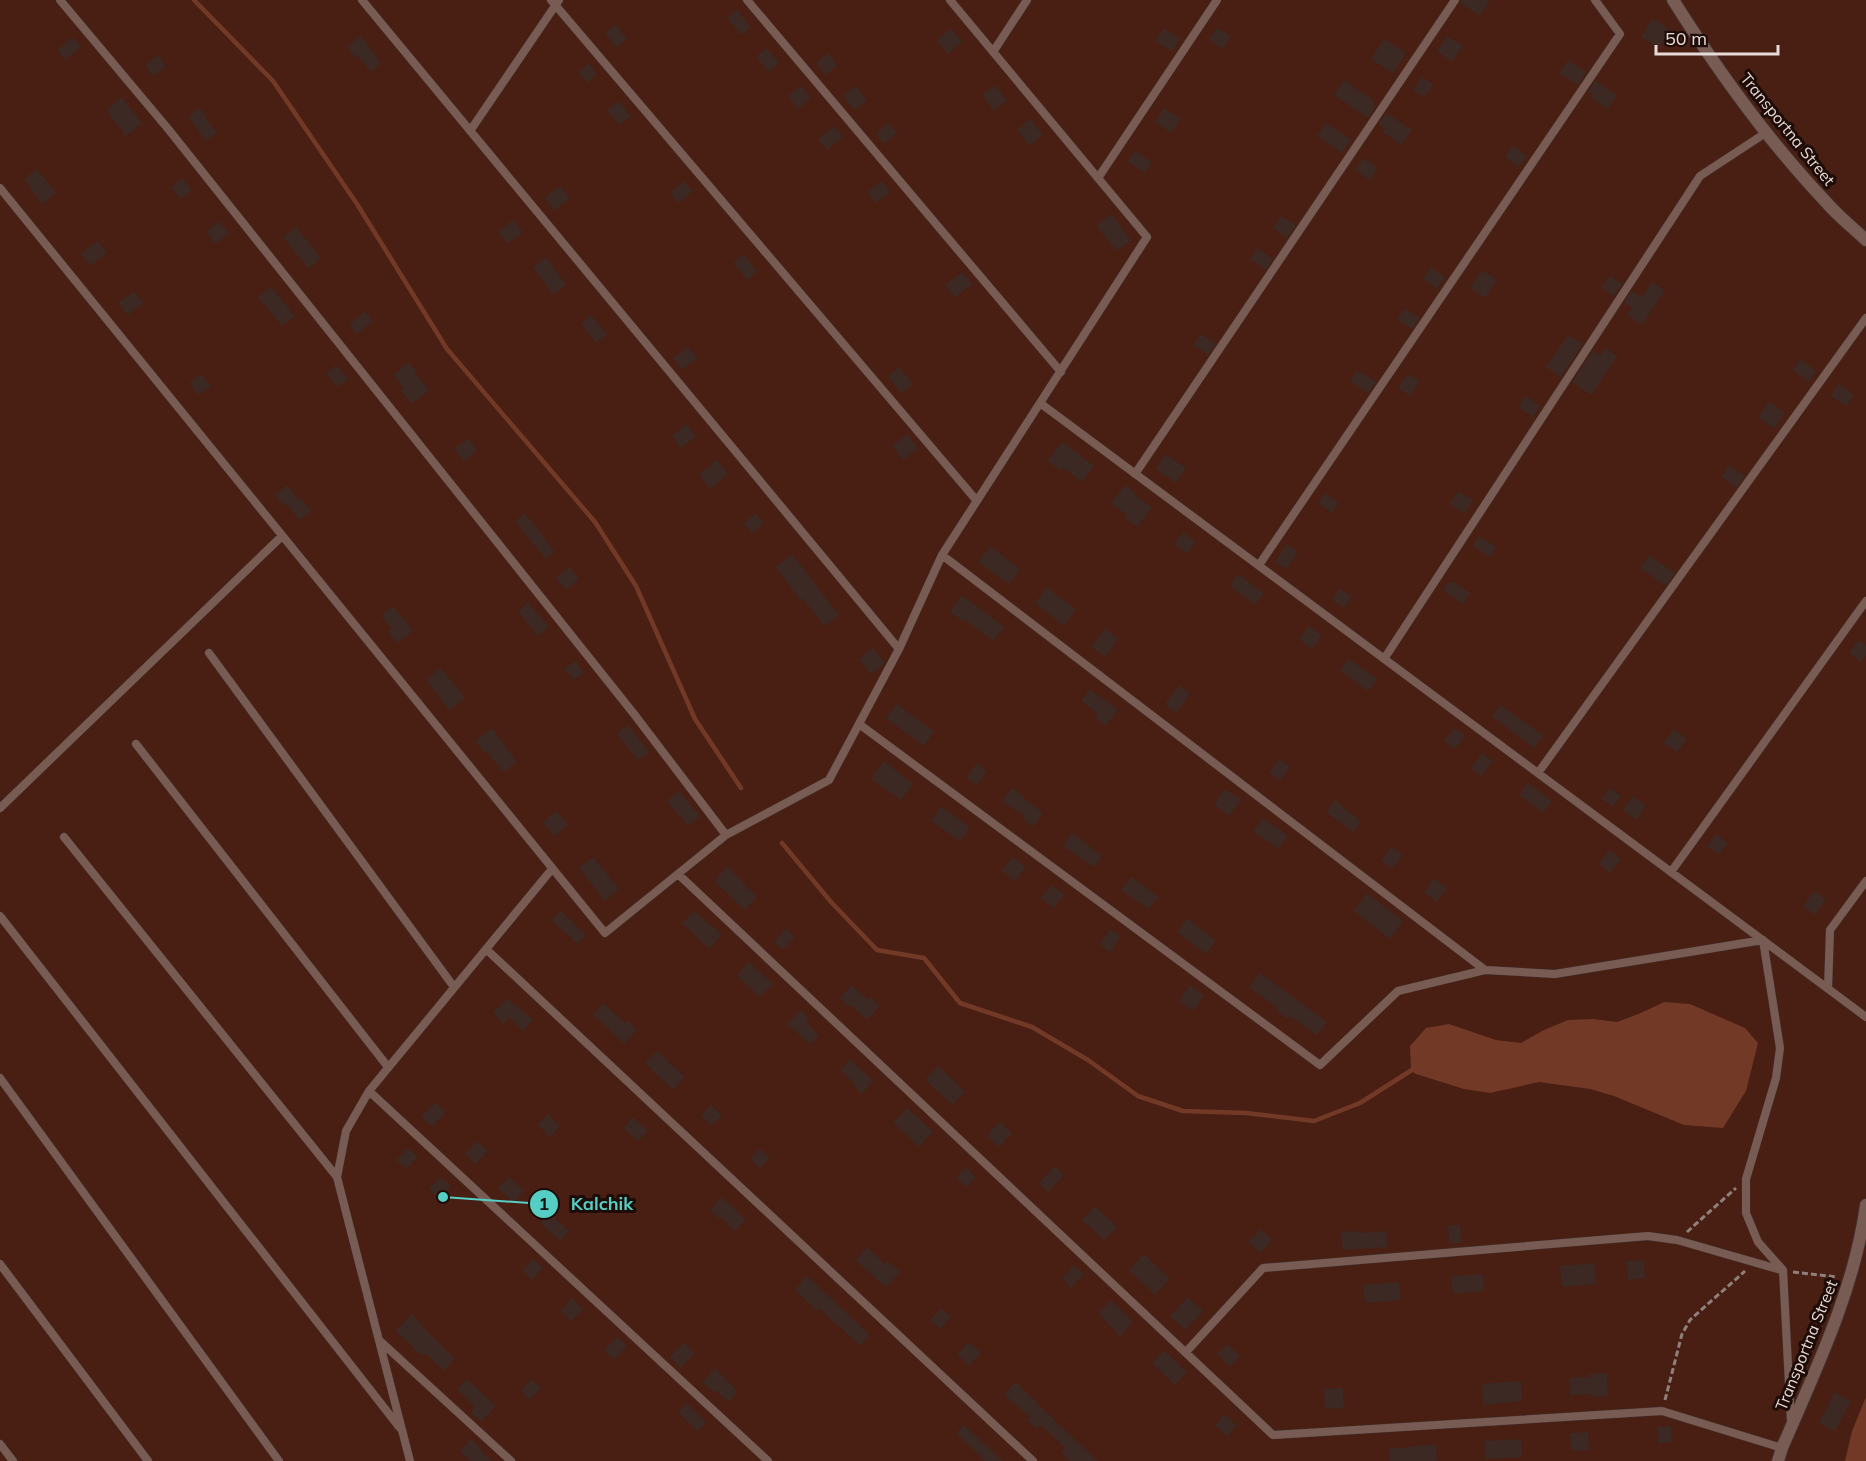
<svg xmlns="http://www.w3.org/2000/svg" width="1866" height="1461" font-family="Mulish,sans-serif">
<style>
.green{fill:#481f12}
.water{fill:#733927}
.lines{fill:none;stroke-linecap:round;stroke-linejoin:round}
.stream{stroke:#733927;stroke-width:4.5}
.building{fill:#3c2923}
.service-casing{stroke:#42312c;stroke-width:9}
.minor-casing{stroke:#42312c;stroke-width:14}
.path{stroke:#90807c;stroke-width:3;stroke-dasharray:6 3;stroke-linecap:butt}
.service{stroke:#785c54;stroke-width:8}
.minor{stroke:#785c54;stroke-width:12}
.labels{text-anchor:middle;stroke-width:6;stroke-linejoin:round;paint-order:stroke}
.street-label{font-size:16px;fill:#e8dbd7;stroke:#1d0c08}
.leader{fill:none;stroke:#56cec4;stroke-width:2}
.callout-dot{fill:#56cec4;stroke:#1d0c08;stroke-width:2}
.mark-label{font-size:18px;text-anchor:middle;font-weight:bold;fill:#111}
.callout-label{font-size:18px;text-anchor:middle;font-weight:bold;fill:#56cec4;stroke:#1d0c08;stroke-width:6;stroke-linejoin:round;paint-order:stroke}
</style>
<rect width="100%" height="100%" fill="#271510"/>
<!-- green -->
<path class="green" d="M0 0H1866V1461H0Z"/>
<!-- water -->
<path class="water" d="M1664 1002 1690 1004 1745 1028 1758 1043 1746 1091 1723 1128 1684 1125 1614 1096 1590 1089 1539 1082 1490 1093 1464 1089 1416 1074 1411 1071 1410 1046 1426 1028 1449 1024 1496 1040 1521 1043 1544 1030 1568 1020 1593 1019 1617 1022 1641 1013Z
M1866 1397V1461H1845L1852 1431Z"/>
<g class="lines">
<!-- stream -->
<path class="stream" d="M194 0 273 81 357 204 447 349 595 522 636 586 695 719 741 788
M782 843 831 902 877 950 924 958 960 1003 1032 1027 1088 1060 1138 1096 1183 1111 1246 1113 1314 1121 1360 1103 1415 1068"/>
</g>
<!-- building -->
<path class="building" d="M1461 0H1490L1480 16 1460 3Z
M737 10 751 27 741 35 727 18Z
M1653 18 1670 30 1659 48 1641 37Z
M615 24 627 39 617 48 605 33Z
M951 28 962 42 948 54 937 40Z
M1164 28 1180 39 1172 51 1155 41Z
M1217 28 1231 37 1223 49 1209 40Z
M361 35 381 63 371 72 358 56 356 58 347 47Z
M1447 36 1463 46 1452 62 1437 51Z
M73 37 81 47 65 60 57 50Z
M1384 39 1406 53 1393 73 1371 59Z
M767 48 779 63 768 72 756 56Z
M828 53 838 65 826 75 816 63Z
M158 55 166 66 153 76 145 66Z
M1568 60 1586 72 1578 85 1559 73Z
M589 63 597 74 587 83 578 72Z
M1422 77 1433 84 1424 97 1413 90Z
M1344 80 1374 101 1373 104 1376 106 1368 118 1334 95Z
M1595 81 1617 95 1608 109 1591 98 1593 95 1588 92Z
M995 85 1007 100 994 111 982 95Z
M801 86 811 98 798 109 788 96Z
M856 86 867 100 854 110 843 96Z
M122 97 142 123 126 136 106 110Z
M619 101 631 116 619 125 607 110Z
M200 108 207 118 206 119 217 132 206 141 188 117Z
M1164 108 1181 119 1171 133 1155 122Z
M1386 113 1412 130 1402 145 1382 132 1385 129 1378 124Z
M1030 119 1043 135 1030 146 1017 130Z
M889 123 897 133 884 144 876 133Z
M1326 123 1351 140 1342 153 1317 136Z
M834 126 843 137 827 150 818 139Z
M1512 146 1527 156 1519 167 1505 157Z
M1135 151 1152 162 1145 173 1128 162Z
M1363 158 1378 168 1370 180 1355 170Z
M37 169 56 193 42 204 24 179Z
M182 178 192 190 180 199 171 188Z
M684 181 693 191 678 203 670 193Z
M882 181 890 192 876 203 867 192Z
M560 186 570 198 554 211 545 198Z
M1111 214 1131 240 1117 251 1096 226Z
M1281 216 1296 225 1287 238 1273 228Z
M513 220 523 232 508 244 498 232Z
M219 221 229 233 216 244 206 232Z
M296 227 321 258 308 269 283 237Z
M97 241 107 253 91 266 81 254Z
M1257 248 1273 259 1266 270 1250 259Z
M744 254 757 271 747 280 733 263Z
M546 257 566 285 553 295 533 267Z
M1431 267 1445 277 1437 289 1423 279Z
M1482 270 1497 280 1485 298 1470 288Z
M962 272 972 284 955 298 945 285Z
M1610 276 1622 284 1614 296 1602 288Z
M1652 282 1665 290 1642 325 1627 315 1632 308 1624 302 1632 291 1642 297Z
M271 287 295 316 282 326 258 297Z
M134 291 143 303 128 315 118 303Z
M1405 308 1420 318 1412 329 1397 319Z
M365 311 373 321 357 334 349 325Z
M591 315 607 334 596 343 581 323Z
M1201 334 1216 344 1208 355 1193 345Z
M1568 335 1583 344 1561 377 1546 367Z
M688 347 697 358 682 370 673 358Z
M1605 348 1617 356 1591 395 1572 382 1593 351 1600 356Z
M1800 359 1816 371 1809 382 1793 370Z
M409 362 417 372 415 373 429 390 412 404 401 391 404 389 393 375Z
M336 365 348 379 338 387 326 373Z
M899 367 913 384 901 393 888 376Z
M1357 370 1376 382 1368 393 1350 381Z
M201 374 211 386 199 395 189 383Z
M1408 374 1420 381 1410 396 1398 388Z
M1839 384 1854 395 1846 406 1831 396Z
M1526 396 1540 406 1533 417 1518 407Z
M1769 402 1785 413 1774 428 1758 417Z
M686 424 696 436 681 448 672 436Z
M907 434 918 448 903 460 892 446Z
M468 438 477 450 464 461 454 449Z
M1062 442 1094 466 1082 482 1063 468 1061 471 1047 461Z
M1165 454 1186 468 1176 483 1156 469Z
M717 460 728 474 710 489 699 474Z
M1729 465 1745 476 1736 488 1721 476Z
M287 485 299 500 301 498 311 511 299 520 287 504 284 506 275 495Z
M1125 485 1136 493 1135 495 1152 508 1137 527 1125 518 1128 516 1111 503Z
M1458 491 1473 500 1464 513 1450 504Z
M1325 493 1339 503 1332 513 1318 503Z
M525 513 555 552 546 559 515 521Z
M756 513 764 523 752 533 743 523Z
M1183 532 1196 542 1187 554 1174 544Z
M1479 536 1496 547 1490 557 1473 546Z
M1287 544 1298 552 1286 569 1275 562Z
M990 546 1020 569 1009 584 978 562Z
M792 554 839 615 825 626 802 598 800 600 776 567Z
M1649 555 1675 573 1666 586 1640 568Z
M570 567 579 579 566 590 556 578Z
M1238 574 1264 593 1255 605 1230 586Z
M1449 582H1454L1470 593 1463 604 1443 590Z
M1047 587 1076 610 1064 626 1035 603Z
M1340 588 1352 597 1344 608 1332 600Z
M962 595 1004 627 993 641 964 619 963 621 950 612Z
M528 602 549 627 537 636 518 611Z
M393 606 413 631 397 643 388 632 392 629 381 616Z
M1309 626 1322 636 1312 649 1299 639Z
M1105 628 1118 639 1105 657 1091 647Z
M1859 640 1866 645V655L1861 662 1849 653Z
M873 648 885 663 871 674 859 659Z
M1349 659 1378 679 1368 691 1340 670Z
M575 661 584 672 574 680 564 669Z
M441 668 465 698 449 710 426 680Z
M1179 685 1190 694 1176 713 1165 704Z
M1090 689 1118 710 1106 726 1095 718 1098 714 1081 701Z
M897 704 934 732 924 746 886 718Z
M1500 705 1543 735 1534 748 1492 716Z
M628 725 649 752 638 760 617 734Z
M492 728 517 762 504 772 487 752 485 753 475 741Z
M1454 728 1465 736 1455 749 1444 741Z
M1674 729 1687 739 1677 752 1663 743Z
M1482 753 1493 761 1482 776 1471 768Z
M1279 759 1290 767 1280 781 1269 772Z
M884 761 913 784 901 800 871 779Z
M977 763 987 771 977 785 966 778Z
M1528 783 1552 801 1543 813 1519 795Z
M1012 788 1024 796 1023 798 1043 813 1033 827 1023 819 1024 816 1002 801Z
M1610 788 1621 796 1613 807 1602 799Z
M1225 789 1241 800 1229 816 1214 804Z
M679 791 700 816 688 826 667 801Z
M1633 796 1646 806 1636 820 1623 810Z
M1335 800 1361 822 1354 832 1326 812Z
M941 806 970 828 960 841 931 821Z
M557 811 568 825 554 836 543 822Z
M1263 818 1288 836 1279 849 1253 831Z
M1072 833 1102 856 1094 867 1063 846Z
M1716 834 1728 843 1719 854 1707 846Z
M1392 847 1403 855 1392 869 1381 860Z
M1609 850 1621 859 1610 873 1599 864Z
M593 857 619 889 605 901 579 868Z
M1012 857 1026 867 1015 881 1002 871Z
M727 866 757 897 745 910 714 881Z
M1131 877 1158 897 1149 909 1121 890Z
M1434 878 1447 888 1437 902 1424 892Z
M1051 885 1064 894 1054 908 1041 898Z
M1814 891 1826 899 1815 915 1803 906Z
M1367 893 1403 921 1390 939 1354 911Z
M561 911 586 935 577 944 552 920Z
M694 911 722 935 709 949 682 923Z
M1187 918 1216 941 1206 954 1177 932Z
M786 928 795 937 783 950 774 942Z
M1111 929 1121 937 1110 952 1099 944Z
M749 962 773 984 760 997 737 976Z
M1260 973 1327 1022 1316 1035 1290 1016 1287 1019 1276 1010 1278 1008 1249 987Z
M852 985 868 1000 870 997 880 1006 867 1020 851 1005 849 1007 839 998Z
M1190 985 1204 996 1193 1011 1179 1001Z
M507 998 533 1020 523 1031 509 1017 503 1024 493 1013Z
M603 1003 625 1023 627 1020 637 1030 624 1044 593 1014Z
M801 1010 810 1019 806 1022 819 1035 810 1044 787 1024Z
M657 1051 685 1077 673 1090 645 1063Z
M850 1059 873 1081 862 1094 853 1085 854 1083 840 1070Z
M938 1066 965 1091 953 1105 925 1080Z
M435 1102 446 1112 432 1127 421 1117Z
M711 1105 722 1115 712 1126 701 1115Z
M907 1108 933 1132 919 1147 893 1122Z
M548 1114 560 1126 550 1137 538 1125Z
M633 1117 648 1131 638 1141 623 1128Z
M1000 1121 1012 1133 999 1147 987 1136Z
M477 1141 488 1151 475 1164 465 1154Z
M408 1148 418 1157 406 1169 396 1160Z
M760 1148 770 1158 760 1168 750 1159Z
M1055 1166 1064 1175 1048 1192 1039 1183Z
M966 1167 976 1177 967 1187 956 1178Z
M440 1177 451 1186 439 1199 429 1189Z
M509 1177 524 1191 514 1203 498 1188Z
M722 1197 746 1220 735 1231 721 1217 719 1219 710 1210Z
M1095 1206 1117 1227 1104 1240 1082 1220Z
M549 1212 569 1231 560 1241 540 1222Z
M1460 1225 1461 1243H1449L1448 1226Z
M1261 1229 1272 1240 1260 1253 1248 1242Z
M1361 1231V1233L1386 1231 1388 1247 1343 1250 1341 1232Z
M867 1247 885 1264 888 1261 900 1272 886 1287 855 1260Z
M1144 1254 1170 1279 1155 1295 1129 1270Z
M533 1259 543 1268 532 1280 522 1270Z
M1643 1260 1645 1278 1628 1280 1626 1261Z
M1594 1263 1596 1284 1562 1287 1560 1266Z
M1074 1265 1084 1274 1071 1288 1062 1278Z
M1483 1274 1484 1291 1453 1294 1451 1276Z
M807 1276 870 1335 860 1346 819 1308 816 1311 795 1289Z
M1399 1282 1401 1300 1365 1303 1363 1285Z
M1188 1297 1203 1311 1185 1330 1170 1316Z
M572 1298 583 1309 571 1321 560 1311Z
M1111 1300 1133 1322 1120 1336 1098 1313Z
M941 1308 951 1317 940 1329 930 1320Z
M412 1314 422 1324 421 1325 455 1359 444 1371 425 1353 422 1356 396 1331Z
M617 1337 627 1346 614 1360 604 1350Z
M684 1342 695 1353 681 1368 670 1357Z
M969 1342 981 1353 969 1366 957 1354Z
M1227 1344 1240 1356 1230 1366 1217 1354Z
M1164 1350 1187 1372 1175 1385 1152 1363Z
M715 1368 738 1392 729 1402 715 1390 713 1392 702 1382Z
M1607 1373 1608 1396 1591 1397V1394L1570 1395 1569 1378 1590 1377 1589 1374Z
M467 1379 496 1406 481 1422 470 1412 475 1407 457 1389Z
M532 1379 541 1388 530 1400 521 1391Z
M1521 1381 1522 1401 1483 1405 1482 1384Z
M1016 1382 1050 1416 1098 1461H1070L1061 1453 1065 1448 1041 1425 1037 1429 1027 1420 1029 1417 1004 1394Z
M1343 1388 1344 1408 1325 1409 1324 1389Z
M1835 1392 1851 1401 1835 1431 1819 1423Z
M687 1403 706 1422 698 1431 678 1413Z
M1225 1414 1237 1426 1227 1436 1215 1425Z
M964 1425 1003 1461H985L956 1433Z
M1671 1426 1672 1442 1658 1443 1657 1427Z
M1588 1432 1589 1450 1571 1451 1570 1433Z
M471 1439 482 1450 481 1451 492 1461H471L460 1451Z
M1521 1439 1522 1457 1486 1459 1484 1441Z
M1436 1444 1437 1461H1390L1389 1449Z"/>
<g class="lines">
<defs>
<path id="service" d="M60 0 169 130 634 714 726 835
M362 0 899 649
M551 0 977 501
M747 0 1061 372
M993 52 1027 0
M470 131 559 0
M1098 178 1217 0
M0 188 605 933 726 835 829 780 899 649 942 555 1147 237 950 0
M1040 403 1866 1017
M1135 474 1455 0
M942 555 1485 970
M1259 565 1620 34 1595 0
M209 653 454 987
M1384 659 1700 176 1767 132
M859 724 1320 1065 1398 991 1485 970 1555 974 1763 940 1780 1048 1776 1078 1746 1179V1213L1758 1242 1783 1270 1791 1422
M136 744 388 1067
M1538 773 1866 318
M0 808 282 536
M64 837 337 1177 410 1461
M1671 872 1866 601
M678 874 1273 1435 1662 1411 1782 1448
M0 916 400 1428
M486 949 1033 1461
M1828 989 1830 930 1866 881
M0 1078 279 1461
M369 1091 768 1461
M337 1177 346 1131 369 1091 552 869
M0 1264 148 1461
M380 1341 511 1461
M1186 1352 1263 1268 1648 1236 1677 1240 1781 1270
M0 1444 13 1461"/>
<path id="minor" d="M1673 0C1718 71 1768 141 1826 202 1838 216 1853 228 1866 240
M1778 1461 1782 1448C1816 1369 1854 1291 1866 1205"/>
</defs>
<!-- service casing -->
<use href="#service" class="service-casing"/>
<!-- minor casing -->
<use href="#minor" class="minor-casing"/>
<!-- path -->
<path class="path" d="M1687 1232 1736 1188
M1793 1272 1837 1277
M1665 1400 1682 1334 1690 1320 1745 1271"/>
<!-- service -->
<use href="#service" class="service"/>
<!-- minor -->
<use href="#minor" class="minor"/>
</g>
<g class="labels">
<!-- street labels -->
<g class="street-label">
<text transform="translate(1788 129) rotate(51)" y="6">Transportna Street</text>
<text transform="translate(1806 1345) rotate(-68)" y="6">Transportna Street</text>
</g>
</g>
<!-- callouts -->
<path class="leader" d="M443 1197L544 1204"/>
<g class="callout-dot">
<circle cx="443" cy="1197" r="6"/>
<circle cx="544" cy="1204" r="15"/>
</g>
<g class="mark-label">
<text x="544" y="1210">1</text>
</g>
<g class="callout-label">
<text x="602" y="1210">Kalchik</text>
</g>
<!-- scale -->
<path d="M1656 45v9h122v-9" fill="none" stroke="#e8dbd7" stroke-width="3"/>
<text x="1665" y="45" font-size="18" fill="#e8dbd7" stroke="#1d0c08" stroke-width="4.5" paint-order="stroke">50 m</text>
</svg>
